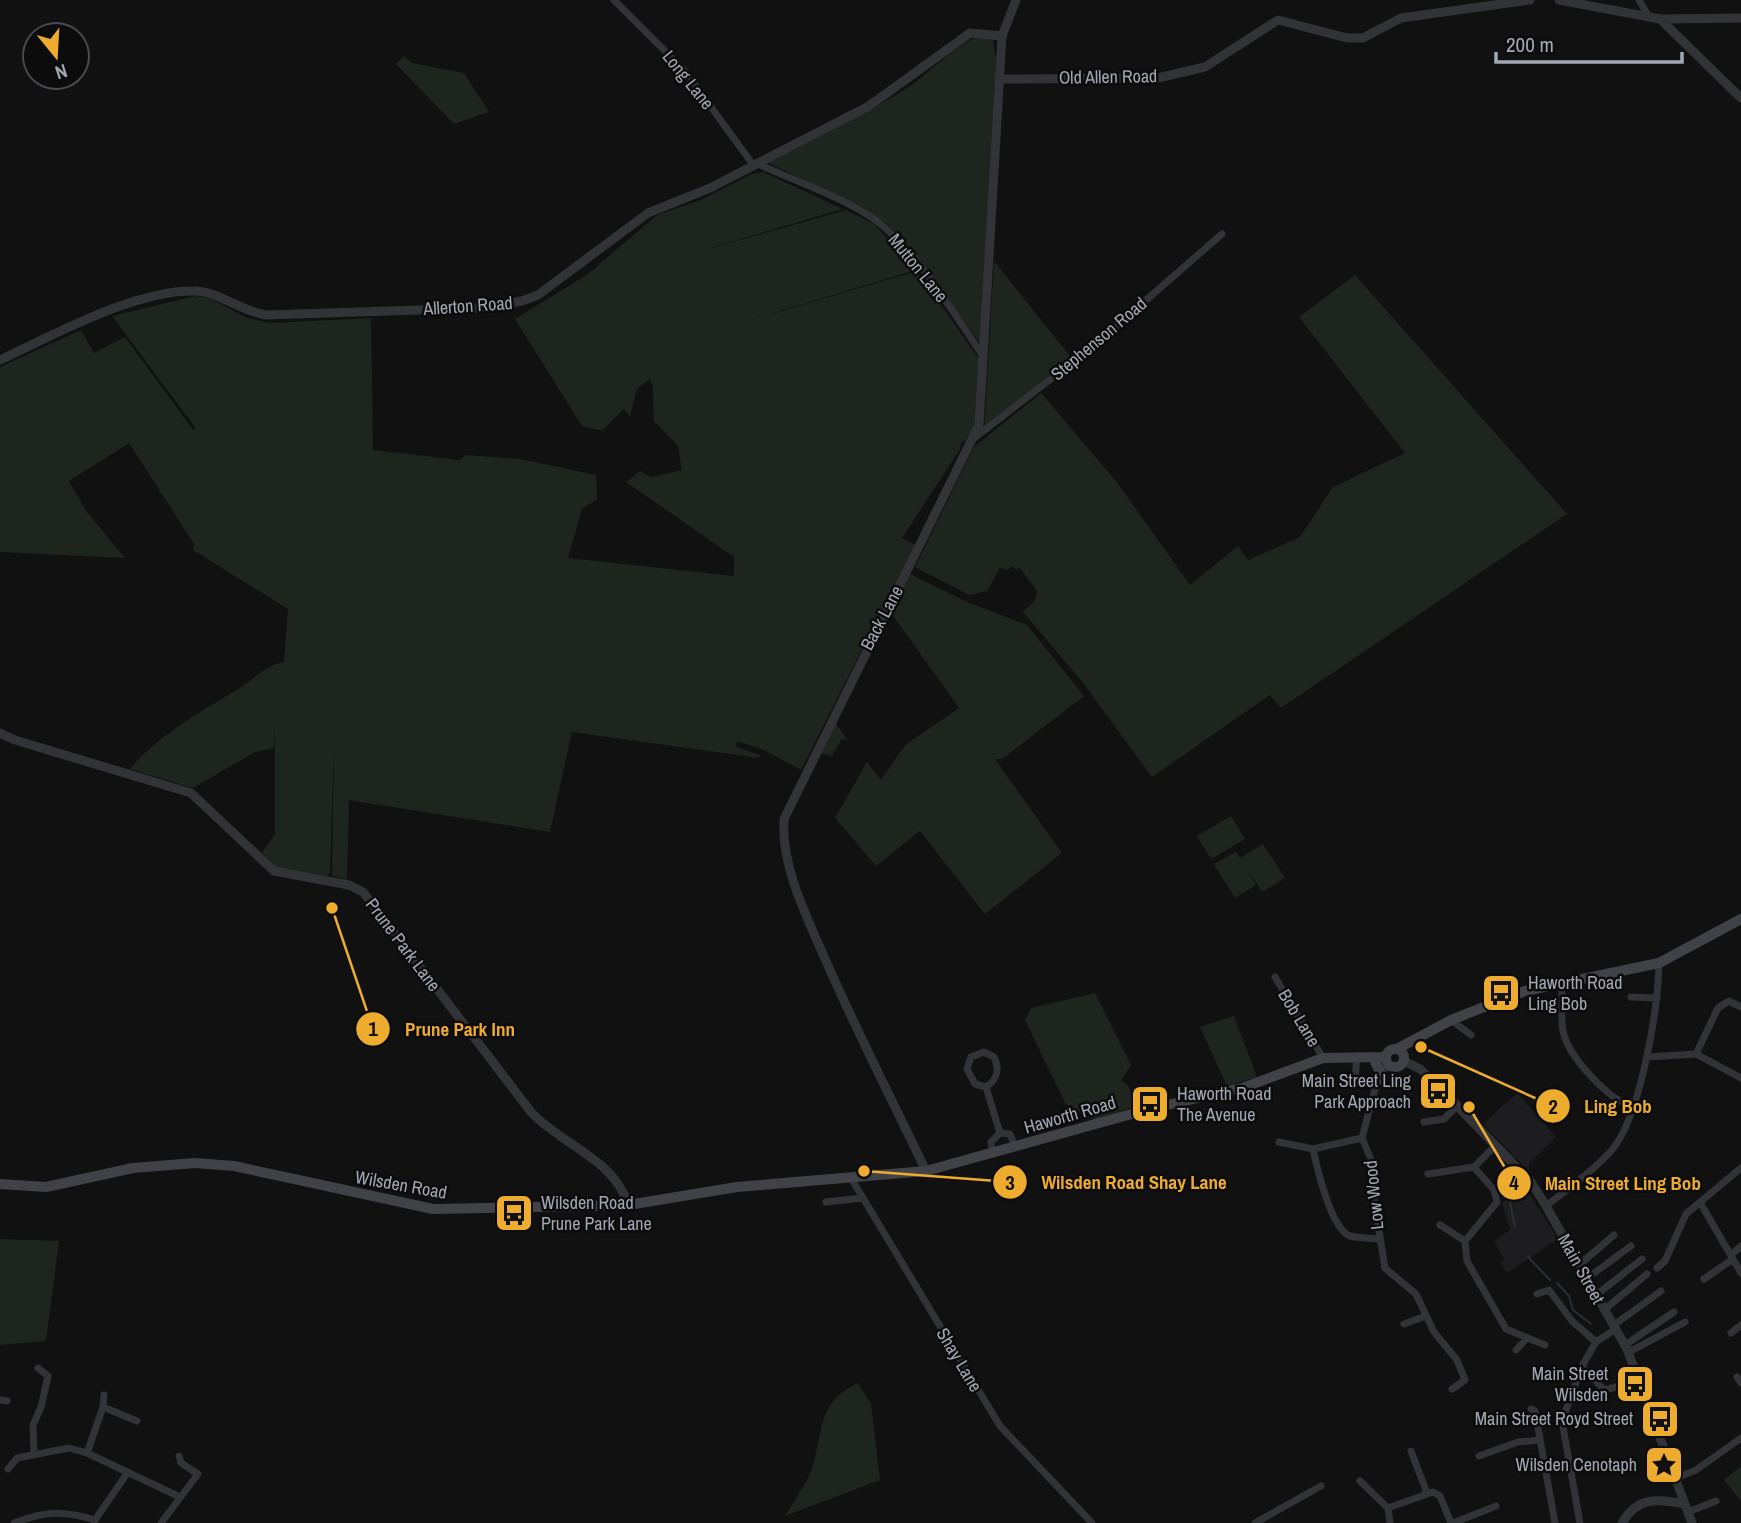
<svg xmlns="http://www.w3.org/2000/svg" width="1741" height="1523" font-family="'Archivo Narrow',sans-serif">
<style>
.built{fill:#1d1d1f}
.green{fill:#1d251e}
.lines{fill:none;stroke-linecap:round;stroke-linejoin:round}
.stream{stroke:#282f36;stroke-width:2}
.minor{stroke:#323337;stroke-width:7}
.tertiary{stroke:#323337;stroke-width:9}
.secondary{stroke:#404247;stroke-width:10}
.labels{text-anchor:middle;stroke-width:5;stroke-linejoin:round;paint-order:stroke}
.street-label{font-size:18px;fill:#a2a8b3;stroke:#0c0c0d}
.poi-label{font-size:18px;fill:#a2a8b3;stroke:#0c0c0d;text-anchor:end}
.leader{fill:none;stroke:#edac2e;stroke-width:2.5}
.callout-dot{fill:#edac2e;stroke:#0c0c0d;stroke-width:2.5}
.mark-label{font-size:21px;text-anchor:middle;font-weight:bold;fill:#111}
.callout-label{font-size:19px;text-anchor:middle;font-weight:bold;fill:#edac2e;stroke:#0c0c0d;stroke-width:5;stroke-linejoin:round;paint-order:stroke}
</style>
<rect width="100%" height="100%" fill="#111112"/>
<!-- built -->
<path class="built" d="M1517 1093 1556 1137 1529 1164V1172L1483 1124Z
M1522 1182 1558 1239 1507 1273 1500 1262 1504 1259 1494 1241 1510 1230 1502 1203Z"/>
<!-- green -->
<path class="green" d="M977 37 993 40 996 60 980 343 904 240 887 224 865 210 769 163C815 138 862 116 907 88 931 72 949 50 977 37Z
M404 56 412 63 464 73 489 112 454 124 396 64Z
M763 172 843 209 690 254 846 210 874 224 916 270 724 328 917 271 979 359 975 426 968 440 961 442 960 449 902 538 915 545 801 770 764 750 737 741 736 747 760 755 759 758 572 732 550 832 349 800 347 879 332 876 334 745 330 872 328 876 274 867 262 852 275 834V725L274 748 255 752 193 788 130 769C160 733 203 711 241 687 257 677 265 665 284 662L288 609 193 550 194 544 129 443 69 481 87 512 125 558 0 552V367L81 330 94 353 125 337 193 430 195 427 112 316 196 296 211 299 247 318 270 323 371 318 373 450 460 460 465 455 520 459 596 475 597 499 582 509 568 558 734 576V557L626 482 640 471 651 477 682 470 678 446 654 421 653 388 650 379 637 389 630 417 624 409 602 431 582 426 515 319 588 274 657 215 701 200 752 174Z
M994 261 1073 360 984 431Z
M1355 275 1567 514 1281 708 1270 695 1152 777 1080 679 1023 612 1035 600 1037 591 1019 567 1016 570 1013 566 1007 570 1000 568 987 591 969 595 915 567 974 447 1041 393 1116 481 1190 585 1238 546 1248 560 1300 537 1333 487 1405 453 1299 317Z
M910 574 965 601 1027 625 1084 696 1002 759H995L1062 853 985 914 920 831 876 866 835 818 867 762 881 780 905 745 959 708 891 613Z
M834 720 848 741 842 739 832 756 819 753Z
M1231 816 1245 839 1211 859 1197 836Z
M1263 844 1285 878 1262 892 1249 871 1256 885 1235 898 1214 864 1236 852 1240 858Z
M1095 993 1131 1065 1121 1080 1128 1085 1136 1106 1094 1120 1066 1105 1025 1020 1031 1008Z
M1234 1016 1257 1077 1227 1086 1200 1027Z
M0 1239 59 1241 46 1341 0 1345Z
M858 1383 871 1404 880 1480 785 1516C792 1503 802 1491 808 1478 826 1440 811 1405 858 1383Z
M1741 1466V1501L1724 1480Z"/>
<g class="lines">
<!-- stream -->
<path class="stream" d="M1515 1227 1510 1202 1525 1188
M1528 1257 1550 1280
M1557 1283 1569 1296 1573 1310 1591 1324"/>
<!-- minor -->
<path class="minor" d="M614 0 684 70 754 166
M1639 0 1649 17
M758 164C795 181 837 195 871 217 913 245 954 314 983 356
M973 439 1091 348 1222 234
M1275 977 1323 1058
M1561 981C1564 998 1560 1015 1563 1031 1568 1057 1609 1100 1633 1107
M1631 997 1657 998
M1451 1020 1471 1035
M1696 1054 1718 1008 1729 1001 1741 1007
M1647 1057 1696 1054 1741 1078
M1387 1064 1374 1092 1362 1138 1375 1169 1372 1187 1385 1268 1416 1294 1434 1332 1457 1360 1465 1380 1452 1389
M1355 1080 1357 1056
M986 1087C998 1079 1000 1070 994 1057L984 1052 971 1057 967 1069 975 1084 986 1087 1000 1133
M1424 1122 1444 1119 1458 1105
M1279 1142 1313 1149 1362 1138
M1313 1149C1317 1168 1331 1229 1350 1236 1358 1238 1370 1238 1379 1239
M993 1154 991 1142 1000 1133 1010 1134 1015 1147
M1428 1174 1474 1167 1496 1145
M851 1178 1000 1426 1092 1523
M826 1202 863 1198
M1701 1204 1741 1273
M1546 1206C1568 1189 1593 1171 1612 1150 1641 1115 1658 1009 1659 963
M1440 1225 1465 1241 1497 1202 1494 1190 1474 1167
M1465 1241 1467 1261 1506 1329 1545 1345
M1731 1255 1741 1246
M1579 1265 1614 1235
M1657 1268 1665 1261 1686 1214 1741 1168
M1586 1279 1631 1246
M1704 1279 1733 1259
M1537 1294 1549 1290 1572 1321 1596 1342
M1595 1296 1642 1259
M1604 1310 1647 1274
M1404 1324 1426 1316
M1614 1325 1661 1291
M1731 1333 1741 1325
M1625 1345 1674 1312
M1516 1350 1527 1338
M1629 1352 1685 1322
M1582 1366 1604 1390 1599 1399
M1737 1377 1741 1383
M1604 1390 1620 1386
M0 1400 7 1401
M103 1407 104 1395
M1531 1409 1535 1411 1555 1523
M1411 1451 1427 1493
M87 1453 103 1407 137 1421
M34 1455 33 1425 41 1407 48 1376 38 1368
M1479 1456 1518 1442 1540 1440
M8 1469 17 1458 69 1448 87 1453 180 1497
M1676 1478 1696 1470 1741 1438
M1360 1481 1388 1508
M1688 1512 1716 1501
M95 1520 128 1472
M14 1523C46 1511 62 1510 95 1520L94 1523
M161 1523 198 1474 181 1463 179 1456
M1255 1523 1321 1486
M1390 1523 1388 1508 1433 1492 1440 1496 1451 1523
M1453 1523 1496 1506
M1580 1523 1562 1421 1582 1366 1596 1342 1616 1329"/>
<!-- tertiary -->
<path class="tertiary" d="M1559 0 1660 19 1741 18
M1660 19 1741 98
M999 79 1158 78 1205 67 1278 20 1347 38H1363L1401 18 1530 0
M0 360C54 335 136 289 196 291 219 292 241 311 266 315L480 308 522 301 538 295 648 213 710 188 869 106 970 33 1002 36
M0 733 15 740 191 793 274 871 349 885 363 892 531 1112C560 1144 616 1160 628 1205
M1404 1061 1420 1069 1435 1083 1531 1182 1546 1206 1627 1349 1692 1523
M926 1171C891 1098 854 1026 822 952 804 911 781 864 784 819L979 425 1002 36 1016 0
M1622 1523C1638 1496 1657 1499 1685 1504"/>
<!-- secondary -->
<path class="secondary" d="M1386 1058a9 9 0 1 1 18 0a9 9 0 1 1-18 0Z
M1397 1049 1451 1020 1525 991 1659 963 1741 919
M1373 1057 1382 1077
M0 1184 46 1187 133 1168 195 1163 234 1166 433 1209 628 1205 737 1187 926 1171 1146 1110 1245 1087 1323 1058 1385 1057"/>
</g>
<!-- icons -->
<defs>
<symbol id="bus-square" viewBox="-11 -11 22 22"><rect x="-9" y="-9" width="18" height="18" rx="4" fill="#edac2e" stroke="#0c0c0d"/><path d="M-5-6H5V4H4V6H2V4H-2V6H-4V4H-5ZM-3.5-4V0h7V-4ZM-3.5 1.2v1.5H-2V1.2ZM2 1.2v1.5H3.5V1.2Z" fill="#111"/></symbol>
<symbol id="sight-square" viewBox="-11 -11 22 22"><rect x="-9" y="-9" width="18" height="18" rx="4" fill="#edac2e" stroke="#0c0c0d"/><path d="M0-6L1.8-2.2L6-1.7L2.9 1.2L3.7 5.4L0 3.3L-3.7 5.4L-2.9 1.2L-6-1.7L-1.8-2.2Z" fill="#111"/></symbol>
</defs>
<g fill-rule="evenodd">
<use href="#bus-square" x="1479" y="971" width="44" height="44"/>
<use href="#bus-square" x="1416" y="1069" width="44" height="44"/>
<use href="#bus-square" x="1128" y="1082" width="44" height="44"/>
<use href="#bus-square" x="492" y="1191" width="44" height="44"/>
<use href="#bus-square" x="1613" y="1362" width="44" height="44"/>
<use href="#bus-square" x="1638" y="1397" width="44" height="44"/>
<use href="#sight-square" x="1642" y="1443" width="44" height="44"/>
</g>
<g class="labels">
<!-- street labels -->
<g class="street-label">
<text transform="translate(1108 77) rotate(-1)" y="6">Old Allen Road</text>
<text transform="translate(688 80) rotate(51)" y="6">Long Lane</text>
<text transform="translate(918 268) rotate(51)" y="6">Mutton Lane</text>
<text transform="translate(468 306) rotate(-4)" y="6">Allerton Road</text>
<text transform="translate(1099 339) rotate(-40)" y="6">Stephenson Road</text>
<text transform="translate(882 618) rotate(-62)" y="6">Back Lane</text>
<text transform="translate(403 945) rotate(53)" y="6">Prune Park Lane</text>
<text transform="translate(1299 1018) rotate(59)" y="6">Bob Lane</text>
<text transform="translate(1070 1115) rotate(-16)" y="6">Haworth Road</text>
<text transform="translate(401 1185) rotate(10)" y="6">Wilsden Road</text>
<text transform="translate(1374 1195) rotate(-96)" y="6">Low Wood</text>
<text transform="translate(1581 1269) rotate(61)" y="6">Main Street</text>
<text transform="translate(959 1360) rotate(59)" y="6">Shay Lane</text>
</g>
<!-- poi labels -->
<g class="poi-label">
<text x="1528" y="989" text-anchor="start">Haworth Road<tspan x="1528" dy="21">Ling Bob</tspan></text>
<text x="1411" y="1087">Main Street Ling<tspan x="1411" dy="21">Park Approach</tspan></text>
<text x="1177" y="1100" text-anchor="start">Haworth Road<tspan x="1177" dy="21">The Avenue</tspan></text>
<text x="541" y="1209" text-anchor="start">Wilsden Road<tspan x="541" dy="21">Prune Park Lane</tspan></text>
<text x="1608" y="1380">Main Street<tspan x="1608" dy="21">Wilsden</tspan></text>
<text x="1633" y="1425">Main Street Royd Street</text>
<text x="1637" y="1471">Wilsden Cenotaph</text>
</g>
</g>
<!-- callouts -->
<path class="leader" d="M332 908L373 1029M1421 1047L1553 1106M864 1171L1010 1182M1469 1107L1514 1183"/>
<g class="callout-dot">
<circle cx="332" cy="908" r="7"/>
<circle cx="1421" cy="1047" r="7"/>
<circle cx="864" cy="1171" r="7"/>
<circle cx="1469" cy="1107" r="7"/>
<circle cx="373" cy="1029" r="18"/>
<circle cx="1553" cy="1106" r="18"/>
<circle cx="1010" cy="1182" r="18"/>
<circle cx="1514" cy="1183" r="18"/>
</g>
<g class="mark-label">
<text x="373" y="1036">1</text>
<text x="1553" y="1114">2</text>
<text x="1010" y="1190">3</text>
<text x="1514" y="1190">4</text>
</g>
<g class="callout-label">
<text x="460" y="1036">Prune Park Inn</text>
<text x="1618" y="1113">Ling Bob</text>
<text x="1134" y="1189">Wilsden Road Shay Lane</text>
<text x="1623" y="1190">Main Street Ling Bob</text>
</g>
<!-- north arrow -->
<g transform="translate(56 56) rotate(162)"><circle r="33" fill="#0c0c0d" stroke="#484a4f" stroke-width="2"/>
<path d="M0-5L12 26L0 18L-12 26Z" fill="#edac2e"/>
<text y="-10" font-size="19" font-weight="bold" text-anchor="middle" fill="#a2a8b3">N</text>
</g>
<!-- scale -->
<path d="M1496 52v10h186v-10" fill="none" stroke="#a2a8b3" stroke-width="3.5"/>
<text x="1506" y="52" font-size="21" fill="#a2a8b3" stroke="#0c0c0d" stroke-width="5" paint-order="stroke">200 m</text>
</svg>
